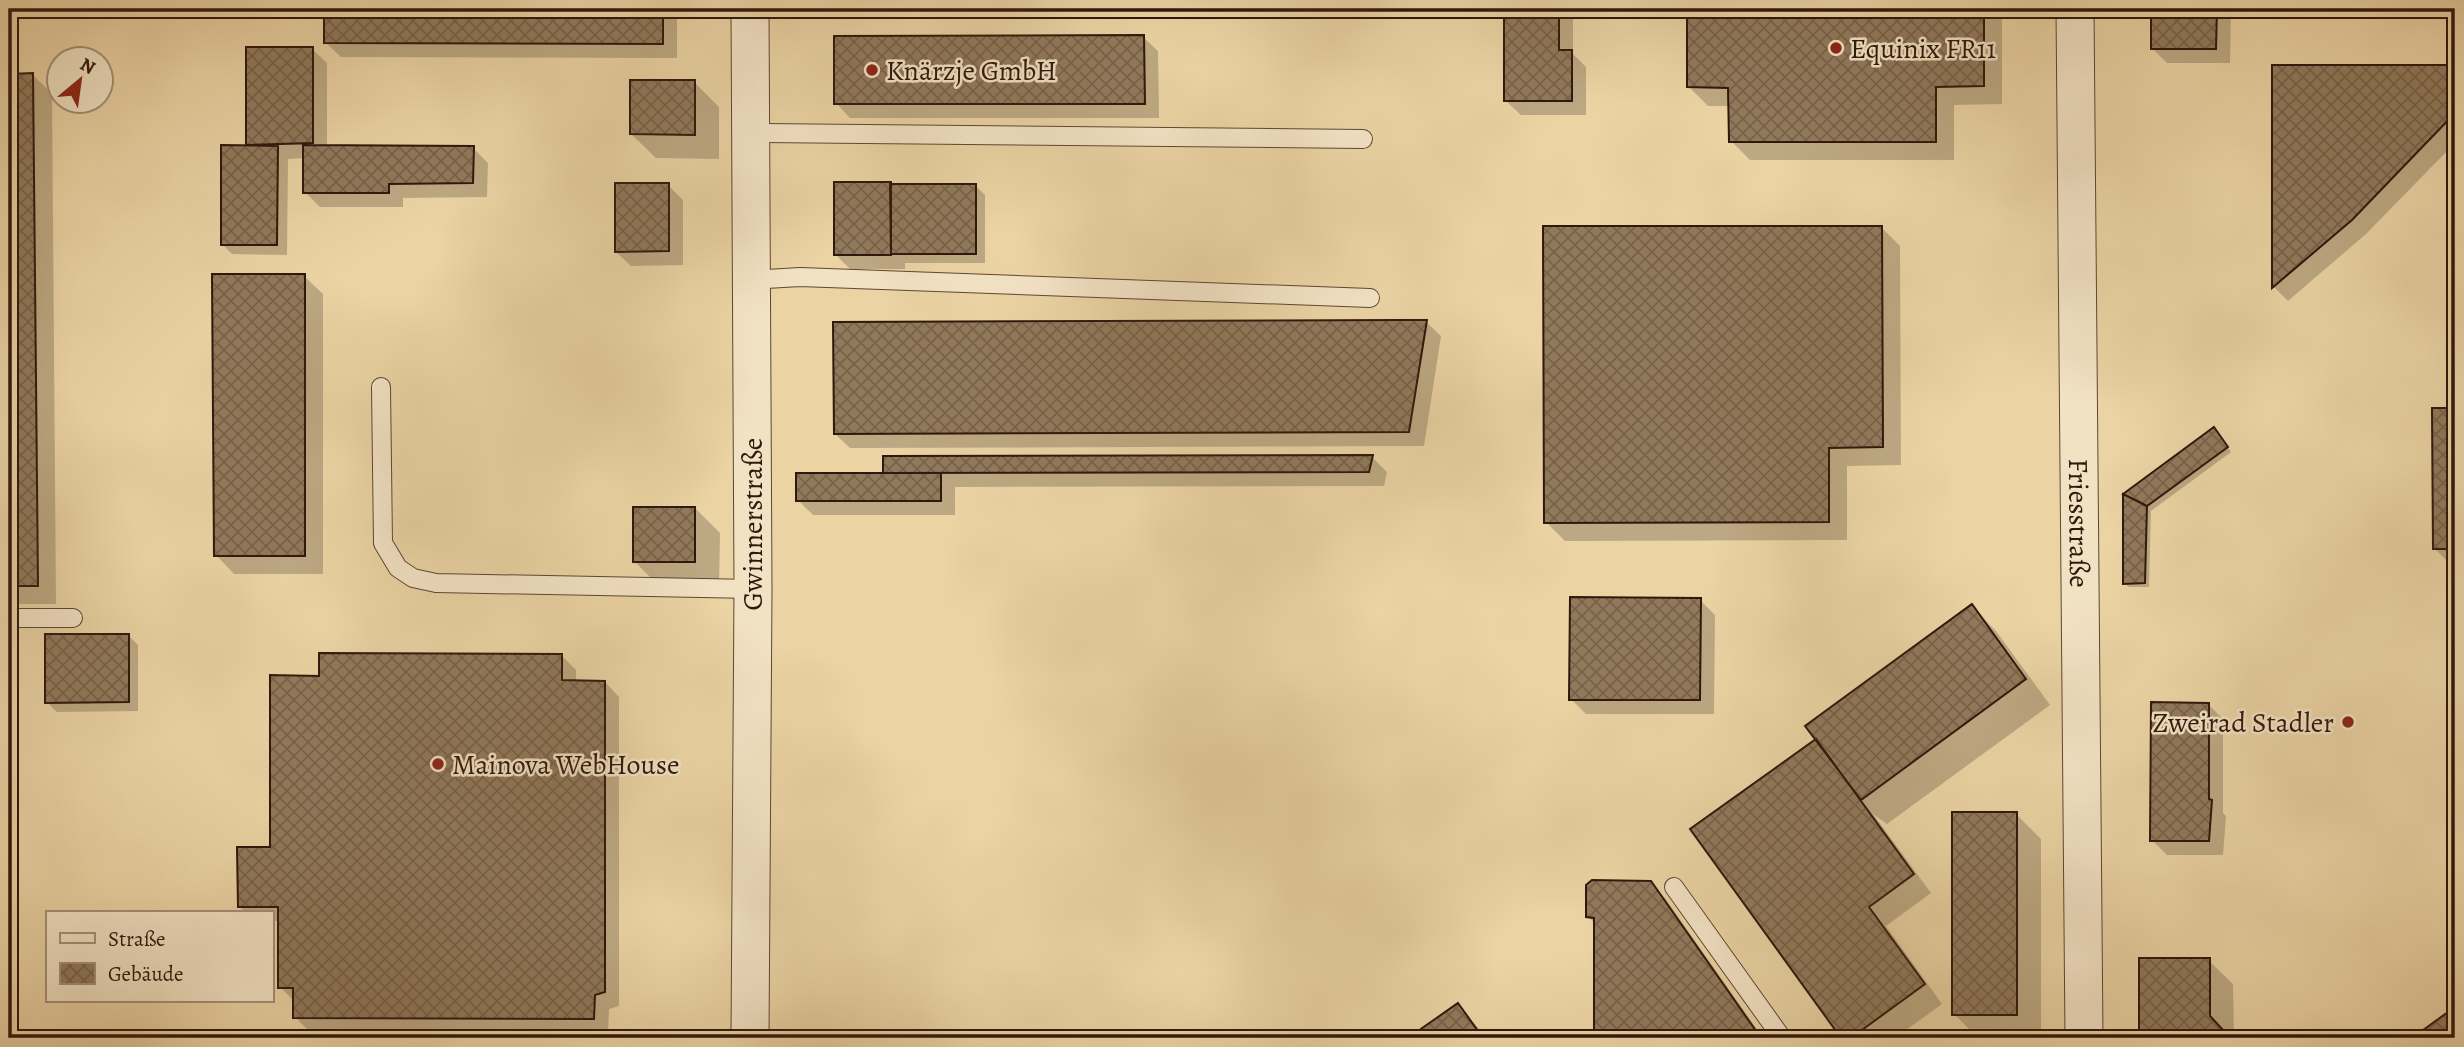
<svg xmlns="http://www.w3.org/2000/svg" width="2464" height="1047" font-family="Alegreya,serif">
<style>
.shadow{fill:#0003}
.building{fill:url(#building-cross-hatch);stroke:#2f180c;stroke-width:2}
.lines{fill:none;stroke-linecap:round;stroke-linejoin:round}
.lane-casing{stroke:#5e4732;stroke-width:20}
.street-casing{stroke:#5e4732;stroke-width:39}
.lane{stroke:#f2e2c4;stroke-width:18}
.street{stroke:#f2e2c4;stroke-width:37}
.poi-dot{fill:#8f2418;stroke:#f2e2c4;stroke-width:2.5}
.labels{text-anchor:middle;stroke-width:5;stroke-linejoin:round;paint-order:stroke}
.poi-label{font-size:28px;fill:#2f180c;stroke:#f2e2c4;text-anchor:start}
.street-label{font-size:28px;fill:#2f180c;stroke:#f2e2c4}
</style>
<defs>
<pattern id="building-cross-hatch" width="8" height="8" patternUnits="userSpaceOnUse" patternTransform="scale(1.75)"><rect width="8" height="8" fill="#91795b"/><path d="M0 0l8 8M0 8l8-8" fill="none" stroke="#77624a"/></pattern>
</defs>
<rect width="100%" height="100%" fill="#ebd3a4"/>
<filter id="stains"><feTurbulence type="fractalNoise" baseFrequency=".00286" numOctaves="4"/><feColorMatrix values="0 0 0 0 .2 0 0 0 0 .09 0 0 0 0 .02 0 0 0 .5 -.17"/></filter>
<radialGradient id="worn" r=".72"><stop offset=".6" stop-color="#630" stop-opacity="0"/><stop offset="1" stop-color="#630" stop-opacity=".3"/></radialGradient>
<!-- shadow -->
<path class="shadow" d="M326 9H677V58L341 57 326 43Z
M1506 9H1573V54L1586 67V115H1521L1506 101Z
M1688 9H2002V104L1954 105V160H1750L1731 141 1730 106H1708L1689 87Z
M2152 9H2231L2230 63H2167L2152 48Z
M1143 37 1158 51 1159 118H850L836 103Z
M248 49H312L327 63V147L473 148 488 163 487 197 403 198V207H320L305 192V158L288 159 287 255 232 254 222 244 248 147Z
M2274 66H2455V143L2366 234 2288 301 2274 287Z
M9 75H33L52 94 56 604H9Z
M694 82 719 107V159L656 158 631 134Z
M668 185 683 200V265L631 266 616 252Z
M975 185 985 195V263H905V269H850L836 255Z
M1881 227 1900 246 1901 465 1847 466V540L1565 541 1546 522Z
M304 276 323 294V574H234L216 555Z
M1426 322 1441 336 1424 446 850 448 835 434Z
M2434 410H2455V563H2449L2434 548Z
M2218 434 2231 452 2151 511 2149 587H2129L2124 583V495Z
M1372 457 1387 472 1384 486 955 487V515H813L798 500 885 475V458Z
M695 508 720 533 719 586H659L635 562Z
M1700 600 1715 615 1714 714H1586L1571 699Z
M1972 607 1996 631 2050 705 1887 824 1873 814 1931 893 1886 926 1942 1004 1895 1038H1843L1693 830 1817 739Z
M128 635 138 645V711L57 712 47 702Z
M562 656 576 670V682H605L619 697V1006L609 1009 608 1033 310 1032 295 1017V1002L280 987V921H271V912H245L239 906 272 849 320 678Z
M2208 704 2223 719V813L2226 816 2223 855H2167L2152 840Z
M2016 814 2041 839V1038H1978L1954 1014Z
M1650 883 1665 898 1763 1038H1596V925L1588 916Z
M2208 960 2233 984 2234 1038H2141V989Z
M1458 1005 1487 1038H1411Z"/>
<!-- building -->
<path class="building" d="M324 9H663V44L324 43Z
M1504 9H1559V50H1572V101H1504Z
M1687 9H1984V86L1936 87V142H1729L1728 88 1687 87Z
M2151 9H2217L2216 49H2151Z
M1144 35 1145 104H834V36Z
M246 47H313V143L246 145Z
M2272 65H2455V113L2352 220 2272 288Z
M33 73 38 586H9V74Z
M630 80H695V135L630 134Z
M221 145 278 146 277 245H221Z
M303 145 474 146 473 183 389 184V193H303Z
M834 182H891V255H834Z
M615 183H669V251L615 252Z
M890 184H976V254H891Z
M1543 226H1882L1883 447 1829 448V522L1544 523Z
M212 274H305V556H214Z
M1403 320H1427L1409 432 834 434 833 322Z
M2432 408H2455V549H2433Z
M2214 427 2228 447 2147 506 2123 494Z
M1373 455 1369 472 883 473V456Z
M796 473H941V501H796Z
M2123 494 2147 506 2145 583 2123 584Z
M633 507H695V562H633Z
M1570 597 1701 598 1700 700H1569Z
M1972 604 2026 679 1861 800 1805 726Z
M45 634H129V702L45 703Z
M319 653 562 654V680L605 681V992L595 995 594 1019 293 1018V988H278V907H238L237 847H270V675L319 676Z
M2151 702 2209 703V799L2212 800 2209 841H2150Z
M1816 739 1914 874 1869 907 1925 984 1851 1038H1841L1690 829Z
M1952 812H2017V1015H1952Z
M1592 880 1651 881 1761 1038H1594V918L1586 917V885Z
M2139 958H2210V1016L2223 1030V1038H2139Z
M1458 1003 1483 1038H1408Z
M2455 1007V1038H2412Z"/>
<g class="lines">
<defs>
<path id="lane" d="M750 133 1363 139
M751 280 800 277 1370 298
M381 387 383 543 398 568 413 578 436 583 753 589
M9 618H73
M1674 887 1782 1038"/>
<g id="street">
<path id="s1" d="M2075 9 2084 1038"/>
<path d="M750 1038 753 589 750 9"/>
</g>
</defs>
<!-- lane casing -->
<use href="#lane" class="lane-casing"/>
<!-- street casing -->
<use href="#street" class="street-casing"/>
<!-- lane -->
<use href="#lane" class="lane"/>
<!-- street -->
<use href="#street" class="street"/>
</g>
<!-- markers -->
<g class="poi-dot">
<circle cx="1836" cy="48" r="7"/>
<circle cx="872" cy="70" r="7"/>
<circle cx="2348" cy="722" r="7"/>
<circle cx="438" cy="764" r="7"/>
</g>
<g class="labels">
<!-- poi labels -->
<g class="poi-label">
<text x="1850" y="58">Equinix FR11</text>
<text x="886" y="80">Knärzje GmbH</text>
<text x="2334" y="732" text-anchor="end">Zweirad Stadler</text>
<text x="452" y="774">Mainova WebHouse</text>
</g>
<!-- street labels -->
<g class="street-label">
<text dy="10" stroke="none"><textPath href="#s1" startOffset="514">Friesstraße</textPath></text>
<text transform="translate(752 524) rotate(-90)" y="10">Gwinnerstraße</text>
</g>
</g>
<!-- margin -->
<rect width="2464" height="1047" fill="none" stroke="#ebd3a4" stroke-width="35"/>
<rect x="10" y="10" width="2443" height="1026" fill="none" stroke="#2f180c" stroke-width="3.5"/>
<rect x="18" y="18" width="2429" height="1012" fill="none" stroke="#2f180c" stroke-width="2"/>
<!-- legend -->
<rect x="46" y="911" width="228" height="91" fill="#f2e2c4" stroke="#a4917a" stroke-width="2"/>
<rect x="60" y="933" width="35" height="10" fill="#f2e2c4" stroke="#a4917a" stroke-width="2"/>
<text x="108" y="946" font-size="21" fill="#2f180c">Straße</text>
<rect x="60" y="963" width="35" height="21" fill="url(#building-cross-hatch)" stroke="#a4917a" stroke-width="2"/>
<text x="108" y="981" font-size="21" fill="#2f180c">Gebäude</text>
<!-- north arrow -->
<g transform="translate(80 80) rotate(29)"><circle r="33" fill="#f2e2c4" stroke="#a4917a" stroke-width="2"/>
<path d="M0-5L12 26L0 18L-12 26Z" fill="#8f2418"/>
<text y="-10" font-size="19" font-weight="bold" text-anchor="middle" fill="#2f180c">N</text>
</g>
<rect width="100%" height="100%" filter="url(#stains)"/>
<rect width="100%" height="100%" fill="url(#worn)"/>
</svg>
